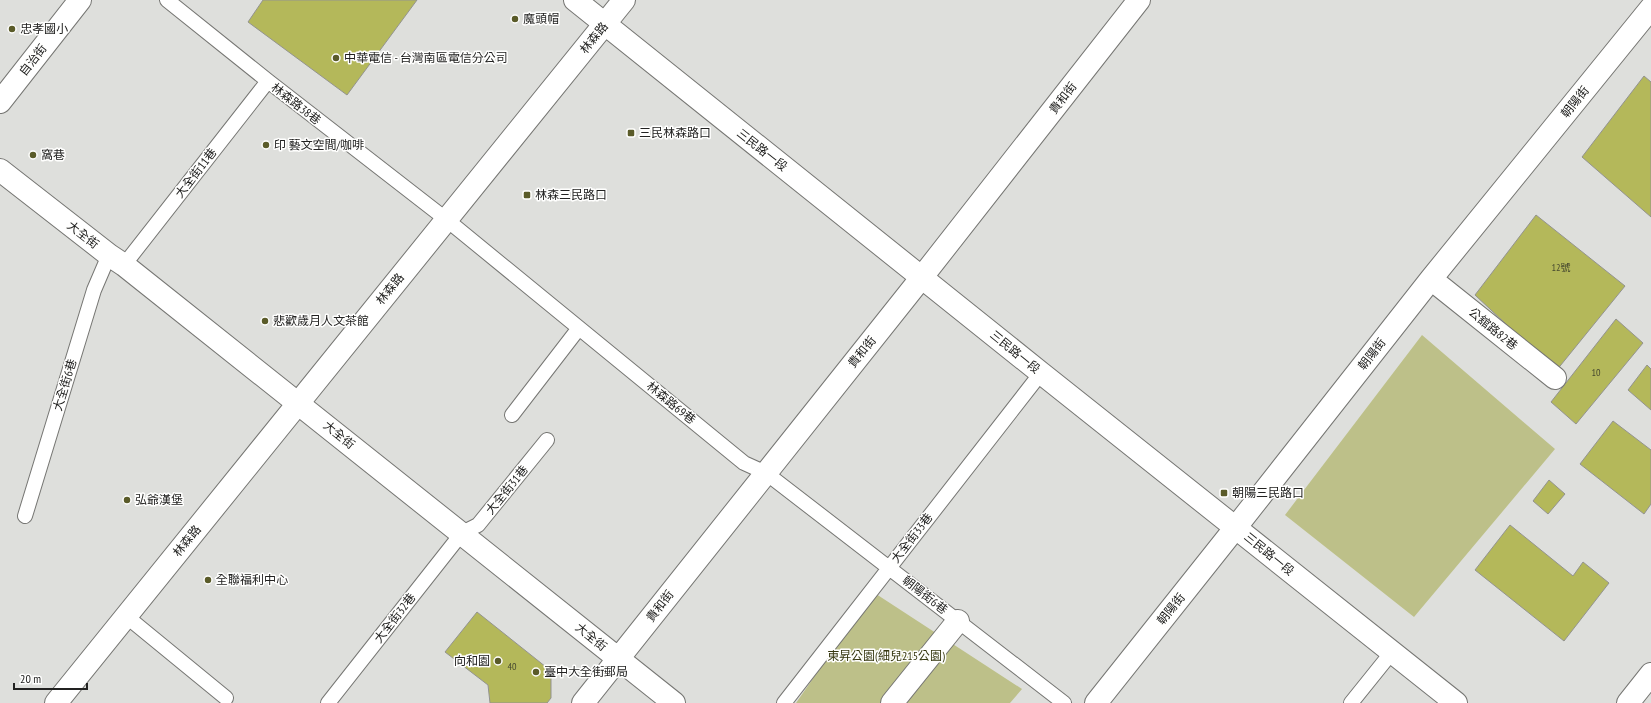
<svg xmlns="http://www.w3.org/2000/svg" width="1651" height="703" font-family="'PT Sans Narrow','Noto Sans TC',sans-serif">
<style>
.green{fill:#bdc089}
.building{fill:#b4b85a;stroke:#939390}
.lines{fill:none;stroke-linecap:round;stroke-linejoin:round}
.lane-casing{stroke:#767673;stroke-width:16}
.street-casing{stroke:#767673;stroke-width:24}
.secondary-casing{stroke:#767673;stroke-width:24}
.lane{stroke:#fff;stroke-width:14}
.street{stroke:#fff;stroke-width:22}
.secondary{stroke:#fff;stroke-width:22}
.poi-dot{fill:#5a5b29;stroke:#fffffe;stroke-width:1.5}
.labels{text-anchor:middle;stroke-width:3;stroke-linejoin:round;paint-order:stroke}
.number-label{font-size:10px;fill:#46482f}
.poi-label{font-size:12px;fill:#222221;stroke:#fffffe;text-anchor:start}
.street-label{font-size:12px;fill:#222221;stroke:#fffffe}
.park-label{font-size:12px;fill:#35360e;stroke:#fffffe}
</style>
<rect width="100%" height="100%" fill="#dedfdc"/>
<!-- green -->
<path class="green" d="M1422 335 1555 449 1414 617 1285 515Z
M873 592 1022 689 1010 703H796Z"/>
<!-- building -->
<path class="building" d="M263 0H417L347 95 248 22Z
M1644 76 1651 82V217L1582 157Z
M1536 215 1625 286 1556 371 1475 295Z
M1616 319 1643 343 1576 424 1551 402Z
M1647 365 1651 369V410L1628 390Z
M1613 421 1651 450V504L1644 514 1580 464Z
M1549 480 1565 494 1548 514 1533 501Z
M1510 525 1573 576 1583 562 1609 583 1564 641 1475 570Z
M477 612 551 671V698L547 703H490L488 685 445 652Z"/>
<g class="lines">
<defs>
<path id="lane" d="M167 0 268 81 447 220 744 463 766 473 1064 703
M124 265 268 81
M512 415 579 328
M25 516 94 290 109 255
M126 616 226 698
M328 703 462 533 478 525 547 440
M784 703 1041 373
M1351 703 1392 652"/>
<path id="street" d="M0 102 80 0
M0 170 109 255 124 265 674 703
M1431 279 1555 378
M583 703 922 277 1139 0
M892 703 958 621
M1096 703 1236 527 1431 279 1651 8
M1628 703 1651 674"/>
<path id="secondary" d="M575 0 1041 373 1456 703
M56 703 624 0"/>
</defs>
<!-- lane casing -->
<use href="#lane" class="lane-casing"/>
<!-- street casing -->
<use href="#street" class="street-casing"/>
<!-- secondary casing -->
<use href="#secondary" class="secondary-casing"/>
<!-- lane -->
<use href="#lane" class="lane"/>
<!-- street -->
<use href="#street" class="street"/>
<!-- secondary -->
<use href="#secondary" class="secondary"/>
</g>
<!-- markers -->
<g class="poi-dot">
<circle cx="515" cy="19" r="4"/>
<circle cx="12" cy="29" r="4"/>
<circle cx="336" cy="58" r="4"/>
<rect x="627" y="129" width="8" height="8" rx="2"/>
<circle cx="266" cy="145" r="4"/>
<circle cx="33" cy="155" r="4"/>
<rect x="523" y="191" width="8" height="8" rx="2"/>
<circle cx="265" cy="321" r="4"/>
<rect x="1220" y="489" width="8" height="8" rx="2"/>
<circle cx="127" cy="500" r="4"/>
<circle cx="208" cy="580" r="4"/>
<circle cx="498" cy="661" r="4"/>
<circle cx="536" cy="672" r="4"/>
</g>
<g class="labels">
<!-- number labels -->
<g class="number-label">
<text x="1561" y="271">12號</text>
<text x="1596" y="376">10</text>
<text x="512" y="670">40</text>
</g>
<!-- poi labels -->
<g class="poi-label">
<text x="523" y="23">魔頭帽</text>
<text x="20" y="33">忠孝國小</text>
<text x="344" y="62">中華電信 - 台灣南區電信分公司</text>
<text x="639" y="137">三民林森路口</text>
<text x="274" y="149">印 藝文空間/咖啡</text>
<text x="41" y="159">窩巷</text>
<text x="535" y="199">林森三民路口</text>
<text x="273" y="325">悲歡歲月人文茶館</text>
<text x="1232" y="497">朝陽三民路口</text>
<text x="135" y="504">弘爺漢堡</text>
<text x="216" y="584">全聯福利中心</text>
<text x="490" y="665" text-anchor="end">向和園</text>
<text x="544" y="676">臺中大全街郵局</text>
</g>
<!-- street labels -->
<g class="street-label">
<text transform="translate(594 38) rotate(-51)" y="4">林森路</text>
<text transform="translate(33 60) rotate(-52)" y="4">自治街</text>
<text transform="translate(1063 98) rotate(-52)" y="4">貴和街</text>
<text transform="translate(1575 102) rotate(-51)" y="4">朝陽街</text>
<text transform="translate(296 104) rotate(38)" y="4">林森路38巷</text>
<text transform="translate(762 150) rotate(38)" y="4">三民路一段</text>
<text transform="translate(196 173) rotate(-52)" y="4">大全街11巷</text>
<text transform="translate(83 235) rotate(38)" y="4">大全街</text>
<text transform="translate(390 289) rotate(-51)" y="4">林森路</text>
<text transform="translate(1493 329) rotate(39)" y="4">公舘路82巷</text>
<text transform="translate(862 352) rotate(-51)" y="4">貴和街</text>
<text transform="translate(1015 352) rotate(39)" y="4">三民路一段</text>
<text transform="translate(1372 354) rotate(-52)" y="4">朝陽街</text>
<text transform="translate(65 385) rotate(-73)" y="4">大全街6巷</text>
<text transform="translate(671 403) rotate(39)" y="4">林森路69巷</text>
<text transform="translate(339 435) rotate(39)" y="4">大全街</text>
<text transform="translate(507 490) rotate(-51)" y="4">大全街31巷</text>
<text transform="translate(912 538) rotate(-52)" y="4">大全街33巷</text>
<text transform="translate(187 541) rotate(-51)" y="4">林森路</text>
<text transform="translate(1269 554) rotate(39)" y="4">三民路一段</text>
<text transform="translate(925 595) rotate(38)" y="4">朝陽街6巷</text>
<text transform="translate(660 606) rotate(-52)" y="4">貴和街</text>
<text transform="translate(1171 609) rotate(-51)" y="4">朝陽街</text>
<text transform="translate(395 618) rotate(-52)" y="4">大全街32巷</text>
<text transform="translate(591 637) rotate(39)" y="4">大全街</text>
</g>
<!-- park labels -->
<g class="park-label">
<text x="886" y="660">東昇公園(細兒215公園)</text>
</g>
</g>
<!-- scale -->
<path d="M14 683v6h73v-6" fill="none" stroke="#222221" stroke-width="2"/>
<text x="20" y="683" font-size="12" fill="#222221" stroke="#fffffe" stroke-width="3" paint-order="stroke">20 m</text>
</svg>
